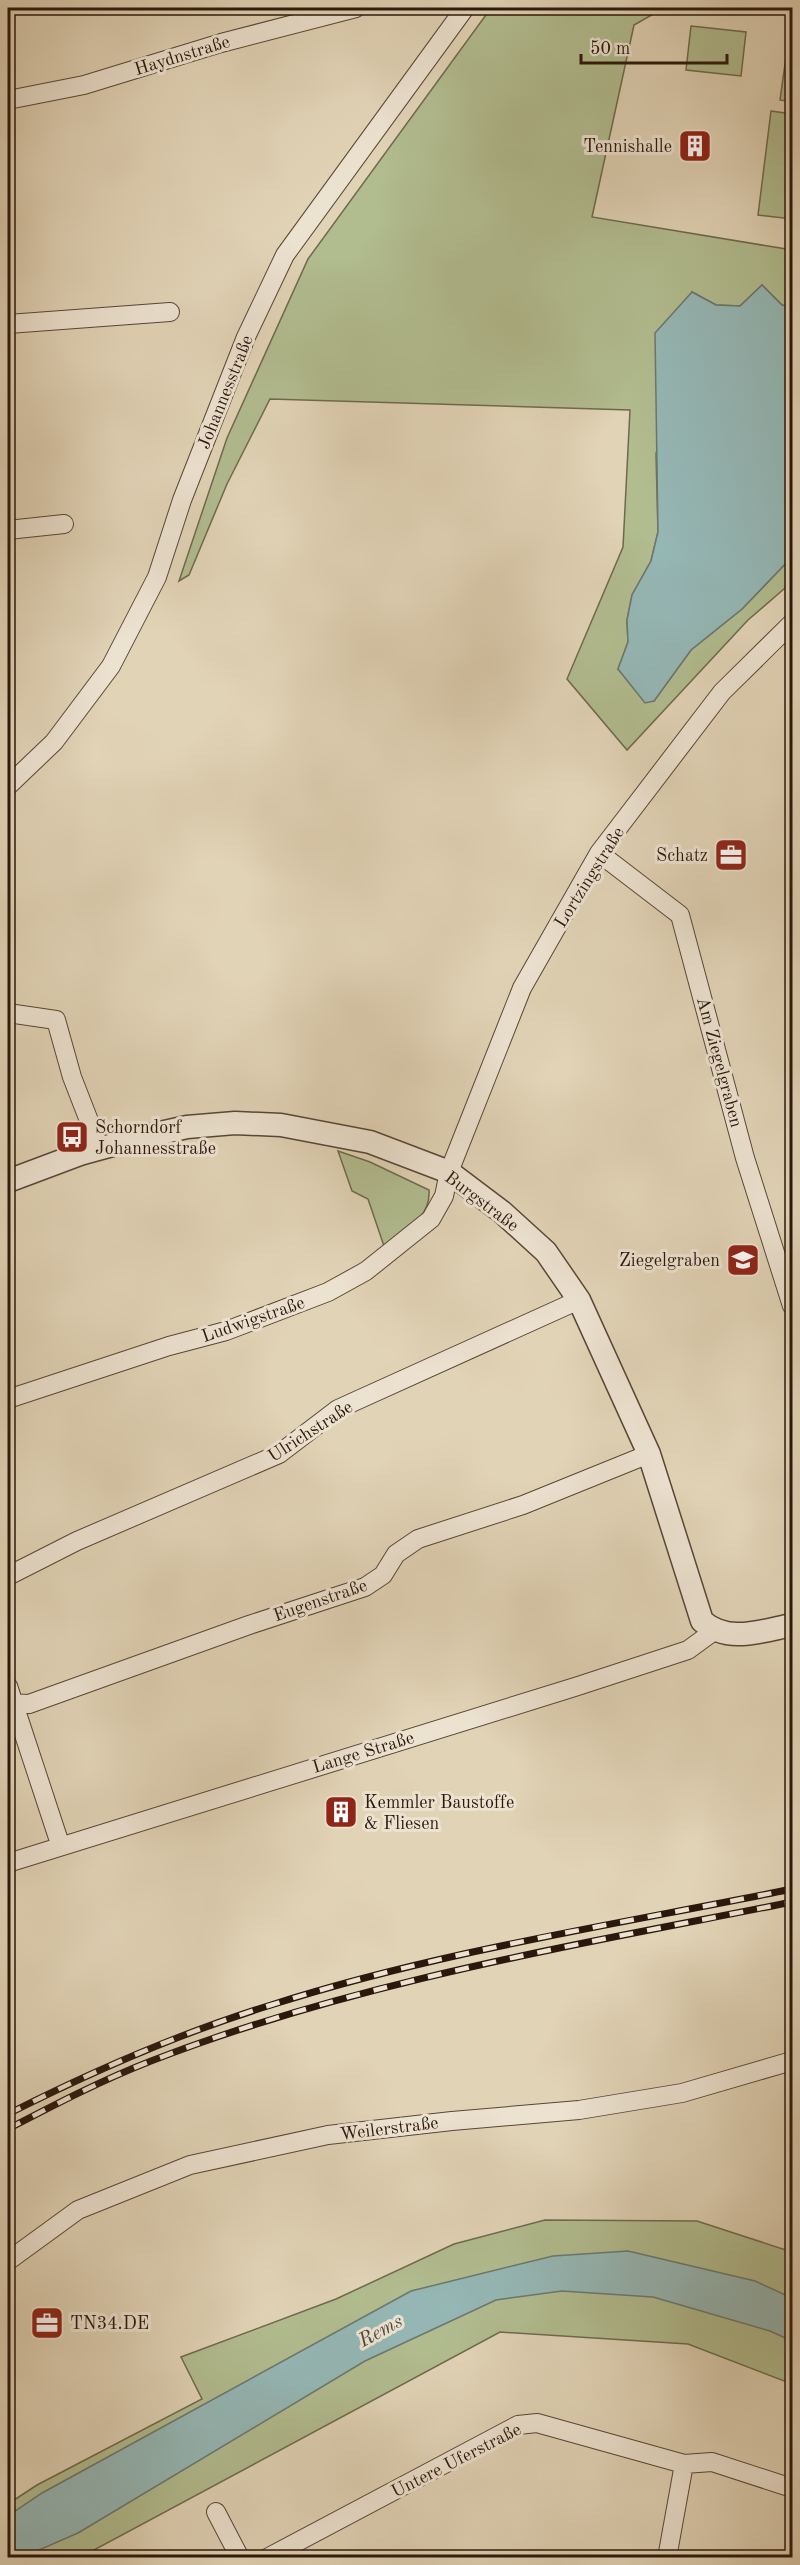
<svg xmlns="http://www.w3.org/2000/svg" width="800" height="2565" font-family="'Old Standard TT',serif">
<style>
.green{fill:#b1bc8f;stroke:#6e6a4e;stroke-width:1.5}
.water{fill:#95b7b5;stroke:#6b7771;stroke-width:1.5}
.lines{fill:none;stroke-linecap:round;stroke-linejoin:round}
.minor-casing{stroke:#584636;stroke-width:20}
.tertiary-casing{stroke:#584636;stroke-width:25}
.minor{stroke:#ece2d0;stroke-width:18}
.tertiary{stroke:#ece2d0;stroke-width:22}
.rail-casing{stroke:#2b170c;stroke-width:7}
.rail{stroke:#ece2d0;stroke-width:4.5;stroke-dasharray:14;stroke-linecap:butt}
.labels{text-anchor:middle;stroke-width:6;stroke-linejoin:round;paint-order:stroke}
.street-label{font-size:18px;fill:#2b170c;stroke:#ece2d0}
.poi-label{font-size:18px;fill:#2b170c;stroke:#ece2d0;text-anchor:end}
.water-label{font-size:20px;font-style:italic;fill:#4b473f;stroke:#ece2d0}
</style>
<rect width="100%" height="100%" fill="#e1d3b6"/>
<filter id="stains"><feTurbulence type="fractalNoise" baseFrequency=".00333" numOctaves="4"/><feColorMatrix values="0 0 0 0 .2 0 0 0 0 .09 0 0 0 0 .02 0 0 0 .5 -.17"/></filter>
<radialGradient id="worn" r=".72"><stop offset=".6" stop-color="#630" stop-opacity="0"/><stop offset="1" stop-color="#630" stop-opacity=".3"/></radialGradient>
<!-- green -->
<path class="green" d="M491 8H664L634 25 592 217 792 250V308L782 305 762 285 740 306 716 305 692 292 656 454 658 532 651 561 632 595 627 620 628 642 618 669 654 701 691 650 742 609 792 557V582L748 620 627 750 567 679 623 547 630 410 270 399 227 484 189 575 179 581 227 438 308 259Z
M792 14V102L780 100Z
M691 26 746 32 741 76 686 70Z
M771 111 792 114V219L758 215Z
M338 1151 370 1162 429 1190C431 1219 404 1231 384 1246L368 1199 352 1191Z
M545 2220 697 2221 792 2252V2384L688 2344 500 2332 81 2557 8 2558V2504L37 2485 202 2399 181 2357 336 2299 454 2244Z"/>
<!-- water -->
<path class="water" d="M762 285 782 305 792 308V557L742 609 691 650 654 701 645 703 618 669 628 642 627 620 632 595 651 561 658 532 655 333 692 292 716 305 740 306Z
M628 2251 755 2281 792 2298V2341L770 2331 653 2297 562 2291 496 2300 365 2361 78 2533 23 2557H8V2516L42 2493 411 2291 553 2256Z"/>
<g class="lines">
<defs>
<path id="minor" d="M8 100 84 85 221 43 356 8
M8 324 170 312
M8 530 64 524
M8 786 54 742 111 666 157 577 182 500 246 337 285 255 465 8
M599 853 680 915 745 1158 792 1306
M8 1013 56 1020 72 1077 100 1149
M8 1399 169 1346 226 1331 328 1292 366 1271 431 1219 444 1196 449 1172 522 988 599 853 722 692 792 623
M8 1576 77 1541 279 1454 338 1409 579 1300
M8 1686 60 1844
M8 1703 29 1704 249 1625 365 1587 383 1575 396 1554 418 1539 523 1505 649 1454
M8 1863 578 1686 688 1650 714 1631
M8 2261 78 2210 190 2165 328 2135 452 2121 579 2110 682 2093 792 2061
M216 2512 240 2558
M267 2558 518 2425 537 2423 684 2464 712 2462 792 2488
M667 2558 684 2464"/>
<path id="tertiary" d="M8 1181 80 1154 142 1137 187 1127 235 1123 281 1125 370 1142 449 1172 502 1212 546 1252 579 1300 649 1454 702 1621C728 1644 761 1631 792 1625"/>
</defs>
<!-- minor casing -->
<use href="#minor" class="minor-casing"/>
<!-- tertiary casing -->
<use href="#tertiary" class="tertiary-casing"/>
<!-- minor -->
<use href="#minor" class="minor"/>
<!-- tertiary -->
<use href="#tertiary" class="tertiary"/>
<defs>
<path id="rail" d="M8 2114C93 2071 180 2033 271 2005 440 1951 619 1924 792 1889
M8 2129C54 2105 102 2080 151 2061 357 1981 577 1945 792 1902"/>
</defs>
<!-- rail casing -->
<use href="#rail" class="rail-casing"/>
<!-- rail -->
<use href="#rail" class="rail"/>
</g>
<!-- icons -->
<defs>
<symbol id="building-square" viewBox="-11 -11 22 22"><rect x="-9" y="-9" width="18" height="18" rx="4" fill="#8f2418" stroke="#ece2d0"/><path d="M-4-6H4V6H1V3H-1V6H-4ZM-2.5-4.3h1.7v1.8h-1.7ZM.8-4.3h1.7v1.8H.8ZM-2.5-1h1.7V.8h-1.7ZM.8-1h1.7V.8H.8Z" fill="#fff"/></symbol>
<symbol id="office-square" viewBox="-11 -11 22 22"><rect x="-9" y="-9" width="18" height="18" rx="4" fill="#8f2418" stroke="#ece2d0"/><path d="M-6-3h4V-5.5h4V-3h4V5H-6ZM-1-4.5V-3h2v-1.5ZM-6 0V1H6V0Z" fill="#fff"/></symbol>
<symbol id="bus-square" viewBox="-11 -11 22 22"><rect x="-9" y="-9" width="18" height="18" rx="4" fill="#8f2418" stroke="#ece2d0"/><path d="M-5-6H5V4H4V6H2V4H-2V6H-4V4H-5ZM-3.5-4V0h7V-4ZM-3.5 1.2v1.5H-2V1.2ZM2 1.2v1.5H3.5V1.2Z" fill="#fff"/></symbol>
<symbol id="school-square" viewBox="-11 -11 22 22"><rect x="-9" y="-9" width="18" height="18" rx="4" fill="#8f2418" stroke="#ece2d0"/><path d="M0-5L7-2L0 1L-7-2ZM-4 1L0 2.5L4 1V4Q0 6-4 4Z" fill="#fff"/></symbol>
</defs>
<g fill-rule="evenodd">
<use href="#building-square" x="676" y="127" width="38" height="38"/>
<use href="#office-square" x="712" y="836" width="38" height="38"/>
<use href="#bus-square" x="53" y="1118" width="38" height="38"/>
<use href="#school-square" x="724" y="1241" width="38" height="38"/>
<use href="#building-square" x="322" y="1793" width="38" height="38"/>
<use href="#office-square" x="28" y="2304" width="38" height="38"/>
</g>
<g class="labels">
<!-- street labels -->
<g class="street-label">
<text transform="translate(182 55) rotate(-17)" y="6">Haydnstraße</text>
<text transform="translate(225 392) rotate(-68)" y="6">Johannesstraße</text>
<text transform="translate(589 877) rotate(-58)" y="6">Lortzingstraße</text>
<text transform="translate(720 1062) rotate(75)" y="6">Am Ziegelgraben</text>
<text transform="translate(482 1201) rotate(37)" y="6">Burgstraße</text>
<text transform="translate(253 1319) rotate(-19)" y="6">Ludwigstraße</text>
<text transform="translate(310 1431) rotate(-33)" y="6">Ulrichstraße</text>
<text transform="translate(320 1600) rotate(-19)" y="6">Eugenstraße</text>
<text transform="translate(363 1752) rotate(-17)" y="6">Lange Straße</text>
<text transform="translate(389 2128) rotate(-7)" y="6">Weilerstraße</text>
<text transform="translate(456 2460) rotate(-27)" y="6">Untere Uferstraße</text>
</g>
<!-- poi labels -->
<g class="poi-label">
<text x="672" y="152">Tennishalle</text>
<text x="708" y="861">Schatz</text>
<text x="95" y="1133" text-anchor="start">Schorndorf<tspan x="95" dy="21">Johannesstraße</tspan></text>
<text x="720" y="1266">Ziegelgraben</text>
<text x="364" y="1808" text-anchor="start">Kemmler Baustoffe<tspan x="364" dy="21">&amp; Fliesen</tspan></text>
<text x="70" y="2329" text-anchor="start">TN34.DE</text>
</g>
<!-- water labels -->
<g class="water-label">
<text transform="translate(380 2330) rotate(-29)" y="7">Rems</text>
</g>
</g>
<!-- margin -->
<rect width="800" height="2565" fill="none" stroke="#e1d3b6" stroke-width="30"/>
<rect x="9" y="9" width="782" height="2547" fill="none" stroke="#2b170c" stroke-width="3"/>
<rect x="15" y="15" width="770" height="2535" fill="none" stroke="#2b170c" stroke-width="1.5"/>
<!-- scale -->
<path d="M581 54v9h146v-9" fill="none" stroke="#2b170c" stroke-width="3"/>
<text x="590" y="54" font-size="18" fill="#2b170c" stroke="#ece2d0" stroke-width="4.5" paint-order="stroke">50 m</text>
<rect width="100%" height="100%" filter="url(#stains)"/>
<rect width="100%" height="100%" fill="url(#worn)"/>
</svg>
